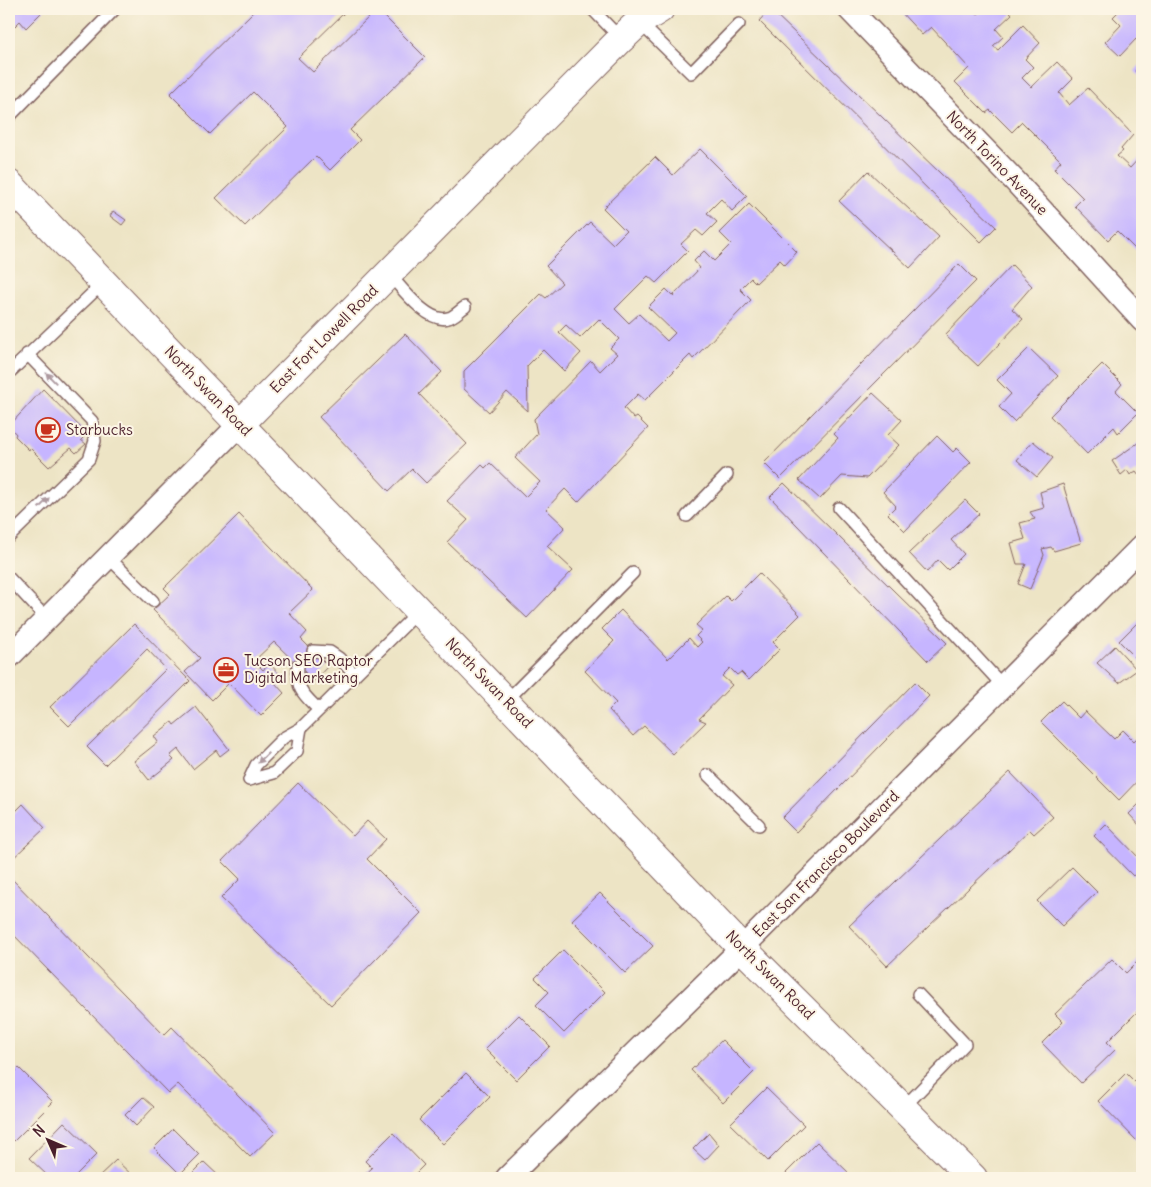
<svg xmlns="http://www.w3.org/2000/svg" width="1151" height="1187" font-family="Delius,sans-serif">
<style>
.building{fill:#c6b5ff}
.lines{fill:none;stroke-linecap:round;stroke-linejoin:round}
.service-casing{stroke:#836461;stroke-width:14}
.minor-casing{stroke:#836461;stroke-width:25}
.tertiary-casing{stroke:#836461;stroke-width:30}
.primary-casing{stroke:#836461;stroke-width:30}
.service{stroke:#fff;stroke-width:11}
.minor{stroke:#fff;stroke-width:22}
.tertiary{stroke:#fff;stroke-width:28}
.primary{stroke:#fff;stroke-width:28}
.oneway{fill:#ae9aa0}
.labels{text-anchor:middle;stroke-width:4;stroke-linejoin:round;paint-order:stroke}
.street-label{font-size:15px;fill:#4a1f2b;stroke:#fcf5e5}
.poi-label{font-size:15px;fill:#4a1f2b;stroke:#fcf5e5;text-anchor:start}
</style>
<rect width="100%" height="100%" fill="#fcf5e5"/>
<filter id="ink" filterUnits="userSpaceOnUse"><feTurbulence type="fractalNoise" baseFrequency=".02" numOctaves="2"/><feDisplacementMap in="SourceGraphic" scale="10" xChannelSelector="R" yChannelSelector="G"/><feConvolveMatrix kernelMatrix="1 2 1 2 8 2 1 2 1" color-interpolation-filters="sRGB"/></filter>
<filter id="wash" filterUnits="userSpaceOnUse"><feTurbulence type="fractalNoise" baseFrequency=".0096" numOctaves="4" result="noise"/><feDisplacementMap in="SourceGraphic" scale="20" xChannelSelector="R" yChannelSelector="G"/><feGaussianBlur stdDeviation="1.12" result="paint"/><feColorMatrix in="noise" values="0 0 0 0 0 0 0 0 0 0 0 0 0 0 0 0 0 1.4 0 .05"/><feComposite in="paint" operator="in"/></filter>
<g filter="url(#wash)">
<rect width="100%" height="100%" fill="#ede4c5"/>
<g id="blocks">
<!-- building -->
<path class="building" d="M9 9H45L26 28 20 21 9 32Z
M256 9H348L298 58 313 72 377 9 425 57 350 130 360 140 330 170 316 156 245 226 216 198 288 127 253 92 210 134 170 94Z
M770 9 996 227 981 242 759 21Z
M898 9H973L978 14 984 9H1007L1012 14 996 29 1003 37 993 46 998 50 1023 25 1040 43 1025 59 1033 67 1022 78 1031 87 1057 62 1073 79 1059 93 1069 105 1088 88 1133 135 1121 149 1123 151 1117 156 1130 168 1142 155V256L1117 231 1108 240 1075 206 1083 198 1054 169 1061 161 1022 122 1012 132 990 110 986 113 955 82 969 68 931 27 922 35Z
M1121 9H1142V46L1136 39 1120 56 1105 42 1121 25 1113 17Z
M1142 63V79L1135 71Z
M700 149 747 196 732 211 721 199 707 213 717 222 703 236 696 230 681 244 688 251 656 283 648 276 615 309 629 323 639 314 667 341 675 333 648 307 666 289 673 296 700 268 694 261 704 251 714 261 731 244 720 233 749 204 797 252 785 265 780 260 756 283 751 278 740 289 751 300 693 359 690 355 645 400 638 394 624 408 634 419 637 417 648 428 578 502 565 489 546 509 565 527 547 546 573 570 527 618 447 542 468 520 447 501 482 465 485 468 490 463 525 497 540 482 515 458 537 434 534 419 591 361 600 371 617 354 610 348 619 339 599 319 580 338 566 325 559 332 581 353 564 371 543 350 527 366 528 411 507 392 489 412 464 389V371L541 294 546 298 562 283 546 266 590 222 613 244 626 231 603 208 655 157 673 175Z
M868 171 939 237 910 268 839 201Z
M113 211 126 220 122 225 110 216Z
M959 264 976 281 780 479 764 463Z
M1012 265 1032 286 1012 309 1023 319 978 366 945 335Z
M405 334 442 372 419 394 467 444 426 483 412 469 389 491 319 417Z
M1029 348 1058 376 1014 422 999 407 1011 394 997 380Z
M1102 364 1122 384 1116 391 1138 413 1118 433 1114 427 1087 454 1050 416Z
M43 389 87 434 81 440 86 444 76 453 71 448 49 467 30 448 29 450 15 436 16 434 9 426Z
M873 393 902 420 888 435 899 445 867 478 842 476 820 499 799 480 838 438 834 434Z
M937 436 953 452 957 448 971 462 905 531 888 514 896 506 883 492Z
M1142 440V472L1139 475 1136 471 1130 475 1127 470 1121 475 1112 461Z
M1033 441 1053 458 1037 477 1017 460Z
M784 483 947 643 928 661 770 497Z
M1063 484 1081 543 1054 551 1051 547 1042 549 1044 555 1030 589 1018 584 1026 564H1017L1011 543 1025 539 1020 523 1035 519 1030 512 1044 508 1040 492Z
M965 500 979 514 951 540 964 554 948 570 938 560 927 572 909 553Z
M239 514 313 590 289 613 307 632 301 639 328 666 314 681 274 642 254 661 263 670 270 664 281 676 275 683 284 693 261 716 229 683 212 700 185 672 200 658 153 610 170 594 164 588Z
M759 573 800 615 773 642 780 649 749 680 741 672 737 675 730 668 722 676 732 685 699 719 706 722 673 754 644 726 633 736 609 710 616 703 585 671 614 641 602 629 621 610 668 659 689 638 697 647 702 642 696 636 702 630 696 625 726 596 731 601Z
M1140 620 1142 622V664L1119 641Z
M134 624 190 681 105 765 87 747 166 669 147 649 69 726 50 707Z
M1115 646 1137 670 1119 683 1097 663Z
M915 682 929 696 796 832 782 818Z
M1062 701 1079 718 1085 711 1114 739 1123 730 1134 741 1141 734 1142 736V776L1119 800 1041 722Z
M196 707 229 749 220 756 216 750 193 769 178 749 170 756 174 760 149 780 134 761 158 742 154 736 172 722 174 725Z
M1010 772 1053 817 1034 834 1030 830 887 966 849 926Z
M298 783 353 836 367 821 386 839 367 859 421 913 331 1005 221 898 240 879 222 861Z
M1142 801V828L1129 814Z
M23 804 45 828 9 862V818Z
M1106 824 1142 861V866L1133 876 1094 836Z
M1072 867 1097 892 1062 926 1037 901Z
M10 877 164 1035 172 1027 275 1133 250 1157 178 1084 168 1093 9 930V878Z
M600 893 653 946 625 973 572 920Z
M563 950 605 992 564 1033 536 1005 549 992 535 978Z
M1142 957V1007L1107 1042 1115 1050 1081 1083 1042 1043 1063 1022 1055 1014 1112 959 1126 973Z
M519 1015 550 1046 516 1080 485 1049Z
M722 1040 754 1072 723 1103 691 1070Z
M19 1068 53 1102 14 1141 9 1136V1078Z
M466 1073 490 1097 443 1144 419 1120Z
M1126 1073 1135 1082 1142 1075V1139L1138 1142 1098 1101Z
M766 1088 804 1125 768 1161 730 1124Z
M143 1097 154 1107 136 1126 125 1115Z
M64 1122 97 1154 73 1178H50L29 1158Z
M173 1129 199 1155 180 1174 154 1148Z
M393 1133 424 1165 411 1178H361L372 1168 365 1161Z
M709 1133 719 1145 705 1160 693 1149Z
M817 1142 852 1176 850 1178H788L784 1175Z
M116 1160 135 1178H97Z
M204 1162 221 1178H188Z"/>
</g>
</g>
<g filter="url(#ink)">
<use href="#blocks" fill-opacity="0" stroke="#836461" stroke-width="1"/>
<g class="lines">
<defs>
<path id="service" d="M592 9 621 39
M639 22 691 73 739 24
M9 117 115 9
M389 274C401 287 428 324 448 318 454 317 460 310 465 307
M9 373 103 283
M839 508 1003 686
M687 516 727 475
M9 537 89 459 95 441 92 421 27 354
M108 557 153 601
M9 578 47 619
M313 651 330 652 339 658 355 675
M298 665C296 690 303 694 319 710
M506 701 633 573
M301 728 297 751 274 773 249 780 256 765 283 738 301 728 419 611
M708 775 759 825
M903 1108 965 1044 918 994"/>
<path id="minor" d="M849 9 1015 181 1142 320
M9 657 240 424
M507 1178 742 948 1142 546"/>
<path id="tertiary" d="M240 424 621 39 639 22 660 9"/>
<path id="primary" d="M9 184 742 948 973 1178"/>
</defs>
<!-- service casing -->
<use href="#service" class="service-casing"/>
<!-- minor casing -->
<use href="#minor" class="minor-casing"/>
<!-- tertiary casing -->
<use href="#tertiary" class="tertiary-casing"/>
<!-- primary casing -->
<use href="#primary" class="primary-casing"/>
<!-- service -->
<use href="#service" class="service"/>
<!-- minor -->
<use href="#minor" class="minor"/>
<!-- tertiary -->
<use href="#tertiary" class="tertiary"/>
<!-- primary -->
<use href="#primary" class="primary"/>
</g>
<!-- one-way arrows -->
<defs><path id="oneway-solid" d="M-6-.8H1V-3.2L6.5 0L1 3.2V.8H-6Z" transform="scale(1.25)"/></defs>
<g class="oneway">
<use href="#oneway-solid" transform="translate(51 378) rotate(-134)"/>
<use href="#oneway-solid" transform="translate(44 503) rotate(-44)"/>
<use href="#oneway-solid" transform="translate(263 758) rotate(135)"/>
</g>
</g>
<!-- icons -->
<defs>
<symbol id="cafe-ring" viewBox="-11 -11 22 22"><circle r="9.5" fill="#fcf5e5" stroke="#c8321e" stroke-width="1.5"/><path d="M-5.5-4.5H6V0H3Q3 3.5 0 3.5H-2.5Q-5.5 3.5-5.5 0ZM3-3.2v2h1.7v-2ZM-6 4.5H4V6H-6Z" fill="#c8321e"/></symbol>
<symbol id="office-ring" viewBox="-11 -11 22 22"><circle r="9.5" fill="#fcf5e5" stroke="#c8321e" stroke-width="1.5"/><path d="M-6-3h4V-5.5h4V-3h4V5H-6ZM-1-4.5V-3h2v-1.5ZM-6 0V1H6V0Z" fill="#c8321e"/></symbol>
</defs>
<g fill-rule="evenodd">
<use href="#cafe-ring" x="34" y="416" width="28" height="28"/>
<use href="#office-ring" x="212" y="656" width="28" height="28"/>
</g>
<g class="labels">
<!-- street labels -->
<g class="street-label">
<text transform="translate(997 163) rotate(46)" y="5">North Torino Avenue</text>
<text transform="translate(324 339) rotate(-45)" y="5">East Fort Lowell Road</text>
<text transform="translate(208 391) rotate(46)" y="5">North Swan Road</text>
<text transform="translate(489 683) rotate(46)" y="5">North Swan Road</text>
<text transform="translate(826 864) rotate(-45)" y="5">East San Francisco Boulevard</text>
<text transform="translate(770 975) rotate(45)" y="5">North Swan Road</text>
</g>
<!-- poi labels -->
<g class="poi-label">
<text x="66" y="435">Starbucks</text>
<text x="244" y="666">Tucson SEO Raptor<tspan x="244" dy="17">Digital Marketing</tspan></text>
</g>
</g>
<!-- margin -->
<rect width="1151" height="1187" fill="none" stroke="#fcf5e5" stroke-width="30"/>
<!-- north arrow -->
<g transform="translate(48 1140) rotate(315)" stroke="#fcf5e5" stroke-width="4" paint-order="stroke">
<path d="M0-4L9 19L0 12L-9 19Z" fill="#4a1f2b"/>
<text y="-8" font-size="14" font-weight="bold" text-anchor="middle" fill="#4a1f2b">N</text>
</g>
</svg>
